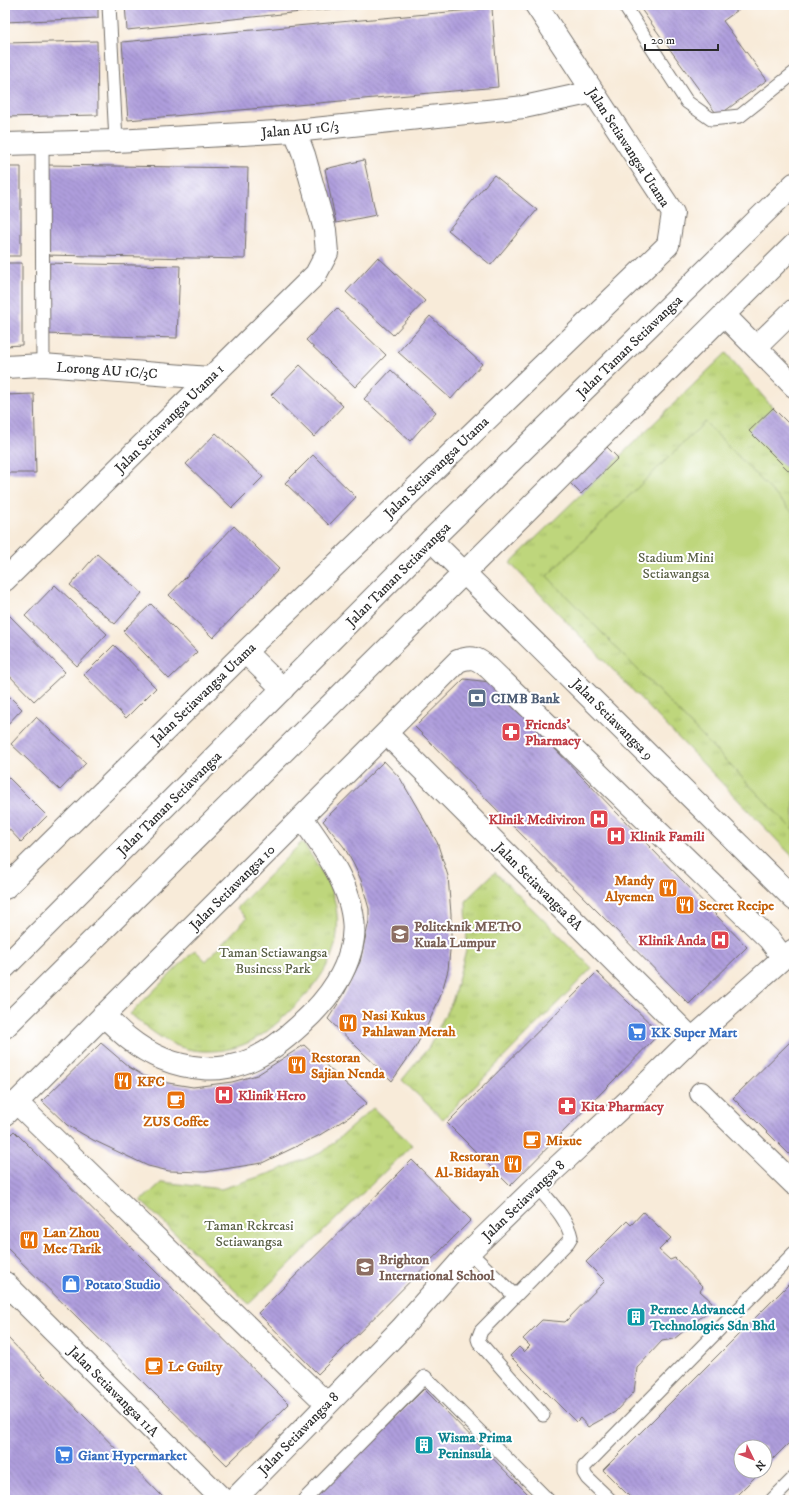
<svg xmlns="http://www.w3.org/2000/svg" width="799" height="1505" font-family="'IM FELL DW Pica',serif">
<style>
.park{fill:url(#park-tufts);stroke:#748053}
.pitch{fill:#bed67b;stroke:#748053}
.building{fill:url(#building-back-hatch)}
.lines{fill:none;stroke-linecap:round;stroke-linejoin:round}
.lane-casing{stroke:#736e68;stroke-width:15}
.street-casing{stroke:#736e68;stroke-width:24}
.secondary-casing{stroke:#736e68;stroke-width:24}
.lane{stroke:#fff;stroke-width:13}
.street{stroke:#fff;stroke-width:22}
.secondary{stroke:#fff;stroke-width:22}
.labels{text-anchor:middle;stroke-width:4;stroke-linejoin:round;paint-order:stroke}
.street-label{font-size:14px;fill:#2b2b2b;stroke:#fff}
.park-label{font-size:14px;fill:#575e43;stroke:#fff}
.service-label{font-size:14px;font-weight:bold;fill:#4e5e75;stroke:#fff;text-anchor:start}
.health-label{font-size:14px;font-weight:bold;fill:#be3a42;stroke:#fff;text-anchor:start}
.food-label{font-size:14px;font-weight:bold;fill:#c56008;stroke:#fff;text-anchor:start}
.education-label{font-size:14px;font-weight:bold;fill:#785e54;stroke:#fff;text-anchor:start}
.shop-label{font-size:14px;font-weight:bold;fill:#366cbe;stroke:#fff;text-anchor:start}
.culture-label{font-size:14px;font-weight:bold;fill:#0d838f;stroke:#fff;text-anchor:start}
</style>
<defs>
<pattern id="park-tufts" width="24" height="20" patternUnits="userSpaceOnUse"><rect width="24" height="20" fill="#bed67b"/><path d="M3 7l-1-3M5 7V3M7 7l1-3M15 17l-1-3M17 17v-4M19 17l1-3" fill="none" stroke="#a3b86a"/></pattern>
<pattern id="building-back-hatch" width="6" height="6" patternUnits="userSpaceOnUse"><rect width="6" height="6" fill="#af9edd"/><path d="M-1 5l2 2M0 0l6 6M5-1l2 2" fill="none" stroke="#8f81b3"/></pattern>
</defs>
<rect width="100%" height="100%" fill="#fff"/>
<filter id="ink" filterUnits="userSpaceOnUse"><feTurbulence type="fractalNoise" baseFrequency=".025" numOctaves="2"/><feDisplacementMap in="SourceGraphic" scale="8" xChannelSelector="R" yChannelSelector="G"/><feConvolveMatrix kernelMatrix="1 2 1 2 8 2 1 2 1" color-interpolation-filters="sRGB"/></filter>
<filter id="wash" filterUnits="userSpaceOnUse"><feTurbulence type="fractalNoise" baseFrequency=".012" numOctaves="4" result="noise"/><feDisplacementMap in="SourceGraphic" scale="16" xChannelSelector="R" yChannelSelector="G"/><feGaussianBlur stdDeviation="0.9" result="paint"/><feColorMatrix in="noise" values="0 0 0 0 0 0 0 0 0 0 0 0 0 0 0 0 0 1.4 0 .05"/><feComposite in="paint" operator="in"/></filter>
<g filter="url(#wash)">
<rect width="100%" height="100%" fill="#f8ebd9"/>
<!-- park -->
<path class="park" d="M726 353 773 408 794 429V858L510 563Z
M302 842C317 864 335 887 337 915 341 953 320 982 294 1007 267 1034 245 1052 204 1051 171 1050 155 1033 130 1014L195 950 206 961 247 918 237 908Z
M495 872 592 968 443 1119 402 1080 429 1047 453 999 467 946 466 900Z
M373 1108 412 1145 249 1304 141 1201 162 1182 221 1189 271 1173 323 1152Z"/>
<!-- pitch -->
<path class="pitch" d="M705 422 794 514V829L793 830 547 576Z"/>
<g id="blocks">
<!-- building -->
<path class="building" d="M5 5H98V18L5 22Z
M125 5H359V6L127 30Z
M638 5H745L723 21 767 80 718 116Z
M492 8 498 87 128 120 122 42Z
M97 41 98 115 5 117V43Z
M364 160 376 215 336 223 325 169Z
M47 165 248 168 245 259 44 255Z
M5 167H21V256H5Z
M494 175 537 210 491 265 448 230Z
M378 257 425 301 393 335 346 292Z
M5 263H22V345L5 346Z
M46 263 180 266 177 338 44 334Z
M337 308 386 355 355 387 306 340Z
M430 316 482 364 451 399 398 352Z
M300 365 343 406 314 437 271 395Z
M391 370 436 412 410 441 364 399Z
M34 394 36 473H5V395Z
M773 408 794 429V476L749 431Z
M216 433 263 477 232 508 186 464Z
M607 447 618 458 581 494 569 482Z
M313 455 356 497 329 525 285 483Z
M234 526 279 569 213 638 169 595Z
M97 554 142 593 115 624 70 585Z
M55 585 107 634 77 666 25 616Z
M151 604 197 652 169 679 123 631Z
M9 615 65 672 34 701 5 671V618Z
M114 645 156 688 126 718 84 675Z
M464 679 490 682 747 947 689 1004 415 727Z
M5 692 22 709 5 727Z
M36 717 86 763 60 790 11 744Z
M384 761 400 778 437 842 448 876 451 914V941L448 970 441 995 427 1026 415 1048 392 1081 328 1019 343 996 360 962 369 921V909L361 880 354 865 344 847 323 821Z
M5 774 47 816 21 842 5 825Z
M5 841 9 845 5 850Z
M597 972 660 1033 510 1186 447 1123Z
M794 1038V1159L733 1098Z
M101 1043 129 1067 144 1076 162 1082 193 1087 232 1082 257 1075 304 1045 367 1103 349 1117 318 1136 262 1163 205 1172 169 1171 148 1166 93 1140 67 1125 42 1101Z
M14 1131 289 1404 227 1465 5 1246V1140Z
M412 1160 471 1220 318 1374 258 1313Z
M643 1212 671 1238 659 1250 670 1260 675 1258 703 1287 700 1291 712 1302 705 1314 674 1339 662 1341 637 1368 634 1392 615 1412 588 1427 580 1418 576 1422 510 1356 519 1347 524 1352 530 1346 523 1339 542 1320 565 1322 605 1281 586 1262 627 1221 631 1225Z
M794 1279V1438L765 1467V1447H741V1471H761L732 1500H633L603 1470Z
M5 1335 164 1498 162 1500H5Z
M424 1389 534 1500H312Z"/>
</g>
</g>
<g filter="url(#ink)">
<use href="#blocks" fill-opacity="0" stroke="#736e68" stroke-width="1"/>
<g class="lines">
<defs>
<path id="lane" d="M109 5 116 141
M624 5 687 102 711 119 740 116 794 73
M42 144 43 365
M537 1186C549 1201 567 1218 571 1237L568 1242 481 1331 478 1339 479 1342 543 1415
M469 1252 515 1296
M304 1500 425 1377 548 1500
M610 1500 587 1478 584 1473V1467L794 1253
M772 1500 794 1478"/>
<path id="street" d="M5 144 116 141 295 131 524 107 593 92
M724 315 794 386
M756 347 794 310
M5 367 43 365 209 378
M431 540 794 899
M5 580 316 274 327 253 325 230 304 155 295 131
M245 652 283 689
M386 733 692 1039
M5 888 245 652 668 245 673 213 536 5
M103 1015C112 1023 119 1031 128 1038 149 1055 175 1066 202 1068 218 1070 238 1066 253 1059 281 1046 321 1009 337 982 348 964 356 940 353 919 349 883 323 847 302 818
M701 1093 794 1184
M16 1102 327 1404
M5 1114 458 661C473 655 478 659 489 668L769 939 783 958
M5 1283 223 1500
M234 1500 401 1329 469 1252 537 1186 643 1087 692 1039 783 958 794 950"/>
<path id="secondary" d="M5 967 431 540 794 184
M5 1027 465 572 794 245"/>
</defs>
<!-- lane casing -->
<use href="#lane" class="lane-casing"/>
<!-- street casing -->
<use href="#street" class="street-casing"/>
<!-- secondary casing -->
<use href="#secondary" class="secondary-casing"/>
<!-- lane -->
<use href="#lane" class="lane"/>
<!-- street -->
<use href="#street" class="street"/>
<!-- secondary -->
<use href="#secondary" class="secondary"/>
</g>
</g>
<!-- icons -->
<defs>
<symbol id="bank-square" viewBox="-11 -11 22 22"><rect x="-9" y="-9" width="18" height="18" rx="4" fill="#5c6f8a" stroke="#fff"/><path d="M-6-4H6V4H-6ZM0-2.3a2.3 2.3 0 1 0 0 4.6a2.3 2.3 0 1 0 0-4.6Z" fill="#fff"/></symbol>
<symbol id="pharmacy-square" viewBox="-11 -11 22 22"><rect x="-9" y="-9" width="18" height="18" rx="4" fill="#e0444e" stroke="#fff"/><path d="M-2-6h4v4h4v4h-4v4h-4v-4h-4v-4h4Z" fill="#fff"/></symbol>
<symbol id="hospital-square" viewBox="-11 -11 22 22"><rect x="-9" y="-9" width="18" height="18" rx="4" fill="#e0444e" stroke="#fff"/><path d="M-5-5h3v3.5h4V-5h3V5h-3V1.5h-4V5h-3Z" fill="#fff"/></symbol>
<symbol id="restaurant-square" viewBox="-11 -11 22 22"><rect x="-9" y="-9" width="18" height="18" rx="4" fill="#e8710a" stroke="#fff"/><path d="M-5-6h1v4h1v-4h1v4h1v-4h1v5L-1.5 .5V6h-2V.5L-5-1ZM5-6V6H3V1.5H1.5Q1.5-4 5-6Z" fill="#fff"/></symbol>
<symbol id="university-square" viewBox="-11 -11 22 22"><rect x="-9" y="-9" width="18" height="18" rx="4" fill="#8d6e63" stroke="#fff"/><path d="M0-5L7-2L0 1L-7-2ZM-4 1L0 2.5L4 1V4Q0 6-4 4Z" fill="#fff"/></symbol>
<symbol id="supermarket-square" viewBox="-11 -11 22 22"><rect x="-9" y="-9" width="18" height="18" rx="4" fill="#3f7fe0" stroke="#fff"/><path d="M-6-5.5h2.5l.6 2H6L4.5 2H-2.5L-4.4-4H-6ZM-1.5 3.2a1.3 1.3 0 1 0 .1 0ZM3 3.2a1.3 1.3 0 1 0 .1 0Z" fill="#fff"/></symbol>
<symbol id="cafe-square" viewBox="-11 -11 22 22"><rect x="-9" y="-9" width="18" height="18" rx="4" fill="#e8710a" stroke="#fff"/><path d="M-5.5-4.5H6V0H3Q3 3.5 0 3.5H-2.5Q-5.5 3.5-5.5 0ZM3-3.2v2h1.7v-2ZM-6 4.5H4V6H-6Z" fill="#fff"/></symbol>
<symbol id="school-square" viewBox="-11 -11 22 22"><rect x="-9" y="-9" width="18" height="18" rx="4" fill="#8d6e63" stroke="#fff"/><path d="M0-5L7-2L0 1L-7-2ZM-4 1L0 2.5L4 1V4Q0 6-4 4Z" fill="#fff"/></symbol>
<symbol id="shop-square" viewBox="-11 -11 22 22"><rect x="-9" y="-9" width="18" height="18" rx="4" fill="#3f7fe0" stroke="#fff"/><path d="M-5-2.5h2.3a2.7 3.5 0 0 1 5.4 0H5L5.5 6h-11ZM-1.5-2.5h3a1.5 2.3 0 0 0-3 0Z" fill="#fff"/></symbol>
<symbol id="building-square" viewBox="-11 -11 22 22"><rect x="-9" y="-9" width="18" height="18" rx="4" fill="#0f9aa8" stroke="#fff"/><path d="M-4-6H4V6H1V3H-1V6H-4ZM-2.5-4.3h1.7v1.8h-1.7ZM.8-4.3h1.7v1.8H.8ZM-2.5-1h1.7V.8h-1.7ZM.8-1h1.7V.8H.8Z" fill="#fff"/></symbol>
</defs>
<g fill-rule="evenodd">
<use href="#bank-square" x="466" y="687" width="22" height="22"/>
<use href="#pharmacy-square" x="500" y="721" width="22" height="22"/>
<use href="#hospital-square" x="588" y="808" width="22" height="22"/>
<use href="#hospital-square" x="605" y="825" width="22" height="22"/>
<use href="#restaurant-square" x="657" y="877" width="22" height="22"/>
<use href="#restaurant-square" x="674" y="894" width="22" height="22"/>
<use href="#university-square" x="389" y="923" width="22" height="22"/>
<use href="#hospital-square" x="709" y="929" width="22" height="22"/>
<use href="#restaurant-square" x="337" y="1012" width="22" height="22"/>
<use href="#supermarket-square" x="626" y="1021" width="22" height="22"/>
<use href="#restaurant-square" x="286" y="1054" width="22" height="22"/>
<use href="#restaurant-square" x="112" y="1070" width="22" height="22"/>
<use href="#hospital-square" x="213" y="1084" width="22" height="22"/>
<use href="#cafe-square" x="165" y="1089" width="22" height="22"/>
<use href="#pharmacy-square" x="556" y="1095" width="22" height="22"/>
<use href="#cafe-square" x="521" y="1129" width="22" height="22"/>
<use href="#restaurant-square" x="502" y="1153" width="22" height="22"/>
<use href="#restaurant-square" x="18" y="1229" width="22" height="22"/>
<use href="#school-square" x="354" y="1256" width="22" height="22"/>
<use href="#shop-square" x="60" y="1273" width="22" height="22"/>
<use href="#building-square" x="625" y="1306" width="22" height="22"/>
<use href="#cafe-square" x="143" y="1355" width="22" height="22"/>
<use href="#building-square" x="413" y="1434" width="22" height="22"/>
<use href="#supermarket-square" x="53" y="1444" width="22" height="22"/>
</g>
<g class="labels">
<!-- street labels -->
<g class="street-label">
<text transform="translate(300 129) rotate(-5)" y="5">Jalan AU 1C/3</text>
<text transform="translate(629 147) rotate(57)" y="5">Jalan Setiawangsa Utama</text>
<text transform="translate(629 346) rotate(-44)" y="5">Jalan Taman Setiawangsa</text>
<text transform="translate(107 370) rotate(4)" y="5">Lorong AU 1C/3C</text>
<text transform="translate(169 418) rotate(-45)" y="5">Jalan Setiawangsa Utama 1</text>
<text transform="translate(436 467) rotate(-44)" y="5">Jalan Setiawangsa Utama</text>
<text transform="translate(398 574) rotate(-45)" y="5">Jalan Taman Setiawangsa</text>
<text transform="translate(203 693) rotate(-44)" y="5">Jalan Setiawangsa Utama</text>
<text transform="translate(613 719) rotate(45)" y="5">Jalan Setiawangsa 9</text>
<text transform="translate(169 803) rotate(-45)" y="5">Jalan Taman Setiawangsa</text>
<text transform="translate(539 886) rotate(45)" y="5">Jalan Setiawangsa 8A</text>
<text transform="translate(232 887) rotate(-45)" y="5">Jalan Setiawangsa 10</text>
<text transform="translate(523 1200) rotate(-44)" y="5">Jalan Setiawangsa 8</text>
<text transform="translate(114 1391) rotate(45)" y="5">Jalan Setiawangsa 11A</text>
<text transform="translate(298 1433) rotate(-46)" y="5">Jalan Setiawangsa 8</text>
</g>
<!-- park labels -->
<g class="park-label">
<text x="676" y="562">Stadium Mini<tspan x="676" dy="16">Setiawangsa</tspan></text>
<text x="273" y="957">Taman Setiawangsa<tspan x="273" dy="16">Business Park</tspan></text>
<text x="249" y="1230">Taman Rekreasi<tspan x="249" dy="16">Setiawangsa</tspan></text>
</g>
<!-- service labels -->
<g class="service-label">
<text x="491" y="703">CIMB Bank</text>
</g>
<!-- health labels -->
<g class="health-label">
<text x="525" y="729">Friends'<tspan x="525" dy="16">Pharmacy</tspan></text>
<text x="585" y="824" text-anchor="end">Klinik Mediviron</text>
<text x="630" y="841">Klinik Famili</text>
<text x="706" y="945" text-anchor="end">Klinik Anda</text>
<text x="238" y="1100">Klinik Hero</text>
<text x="581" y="1111">Kita Pharmacy</text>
</g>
<!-- food labels -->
<g class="food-label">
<text x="654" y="885" text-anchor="end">Mandy<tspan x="654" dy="16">Alyemen</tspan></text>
<text x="699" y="910">Secret Recipe</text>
<text x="362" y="1020">Nasi Kukus<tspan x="362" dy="16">Pahlawan Merah</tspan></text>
<text x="311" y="1062">Restoran<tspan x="311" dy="16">Sajian Nenda</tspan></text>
<text x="137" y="1086">KFC</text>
<text x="176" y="1126" text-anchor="middle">ZUS Coffee</text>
<text x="546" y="1145">Mixue</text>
<text x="499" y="1161" text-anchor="end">Restoran<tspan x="499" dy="16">Al-Bidayah</tspan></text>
<text x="43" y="1237">Lan Zhou<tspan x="43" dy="16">Mee Tarik</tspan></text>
<text x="168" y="1371">Le Guilty</text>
</g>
<!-- education labels -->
<g class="education-label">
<text x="414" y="931">Politeknik METrO<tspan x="414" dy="16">Kuala Lumpur</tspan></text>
<text x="379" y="1264">Brighton<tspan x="379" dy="16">International School</tspan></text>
</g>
<!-- shop labels -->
<g class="shop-label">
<text x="651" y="1037">KK Super Mart</text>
<text x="85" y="1289">Potato Studio</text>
<text x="78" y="1460">Giant Hypermarket</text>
</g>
<!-- culture labels -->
<g class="culture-label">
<text x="650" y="1314">Pernec Advanced<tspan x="650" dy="16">Technologies Sdn Bhd</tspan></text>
<text x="438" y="1442">Wisma Prima<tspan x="438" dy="16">Peninsula</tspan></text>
</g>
</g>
<!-- margin -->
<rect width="799" height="1505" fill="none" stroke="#fff" stroke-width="20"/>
<!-- north arrow -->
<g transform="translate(753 1459) rotate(133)"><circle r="19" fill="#ffffff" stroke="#aaaaaa"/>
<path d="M0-3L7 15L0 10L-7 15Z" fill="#d1495b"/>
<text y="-6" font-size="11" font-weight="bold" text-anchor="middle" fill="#2b2b2b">N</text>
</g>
<!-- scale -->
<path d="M645 44v6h73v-6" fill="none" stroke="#2b2b2b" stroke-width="2"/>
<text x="651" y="44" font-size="12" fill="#2b2b2b" stroke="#ffffff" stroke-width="3" paint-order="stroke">20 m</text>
</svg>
